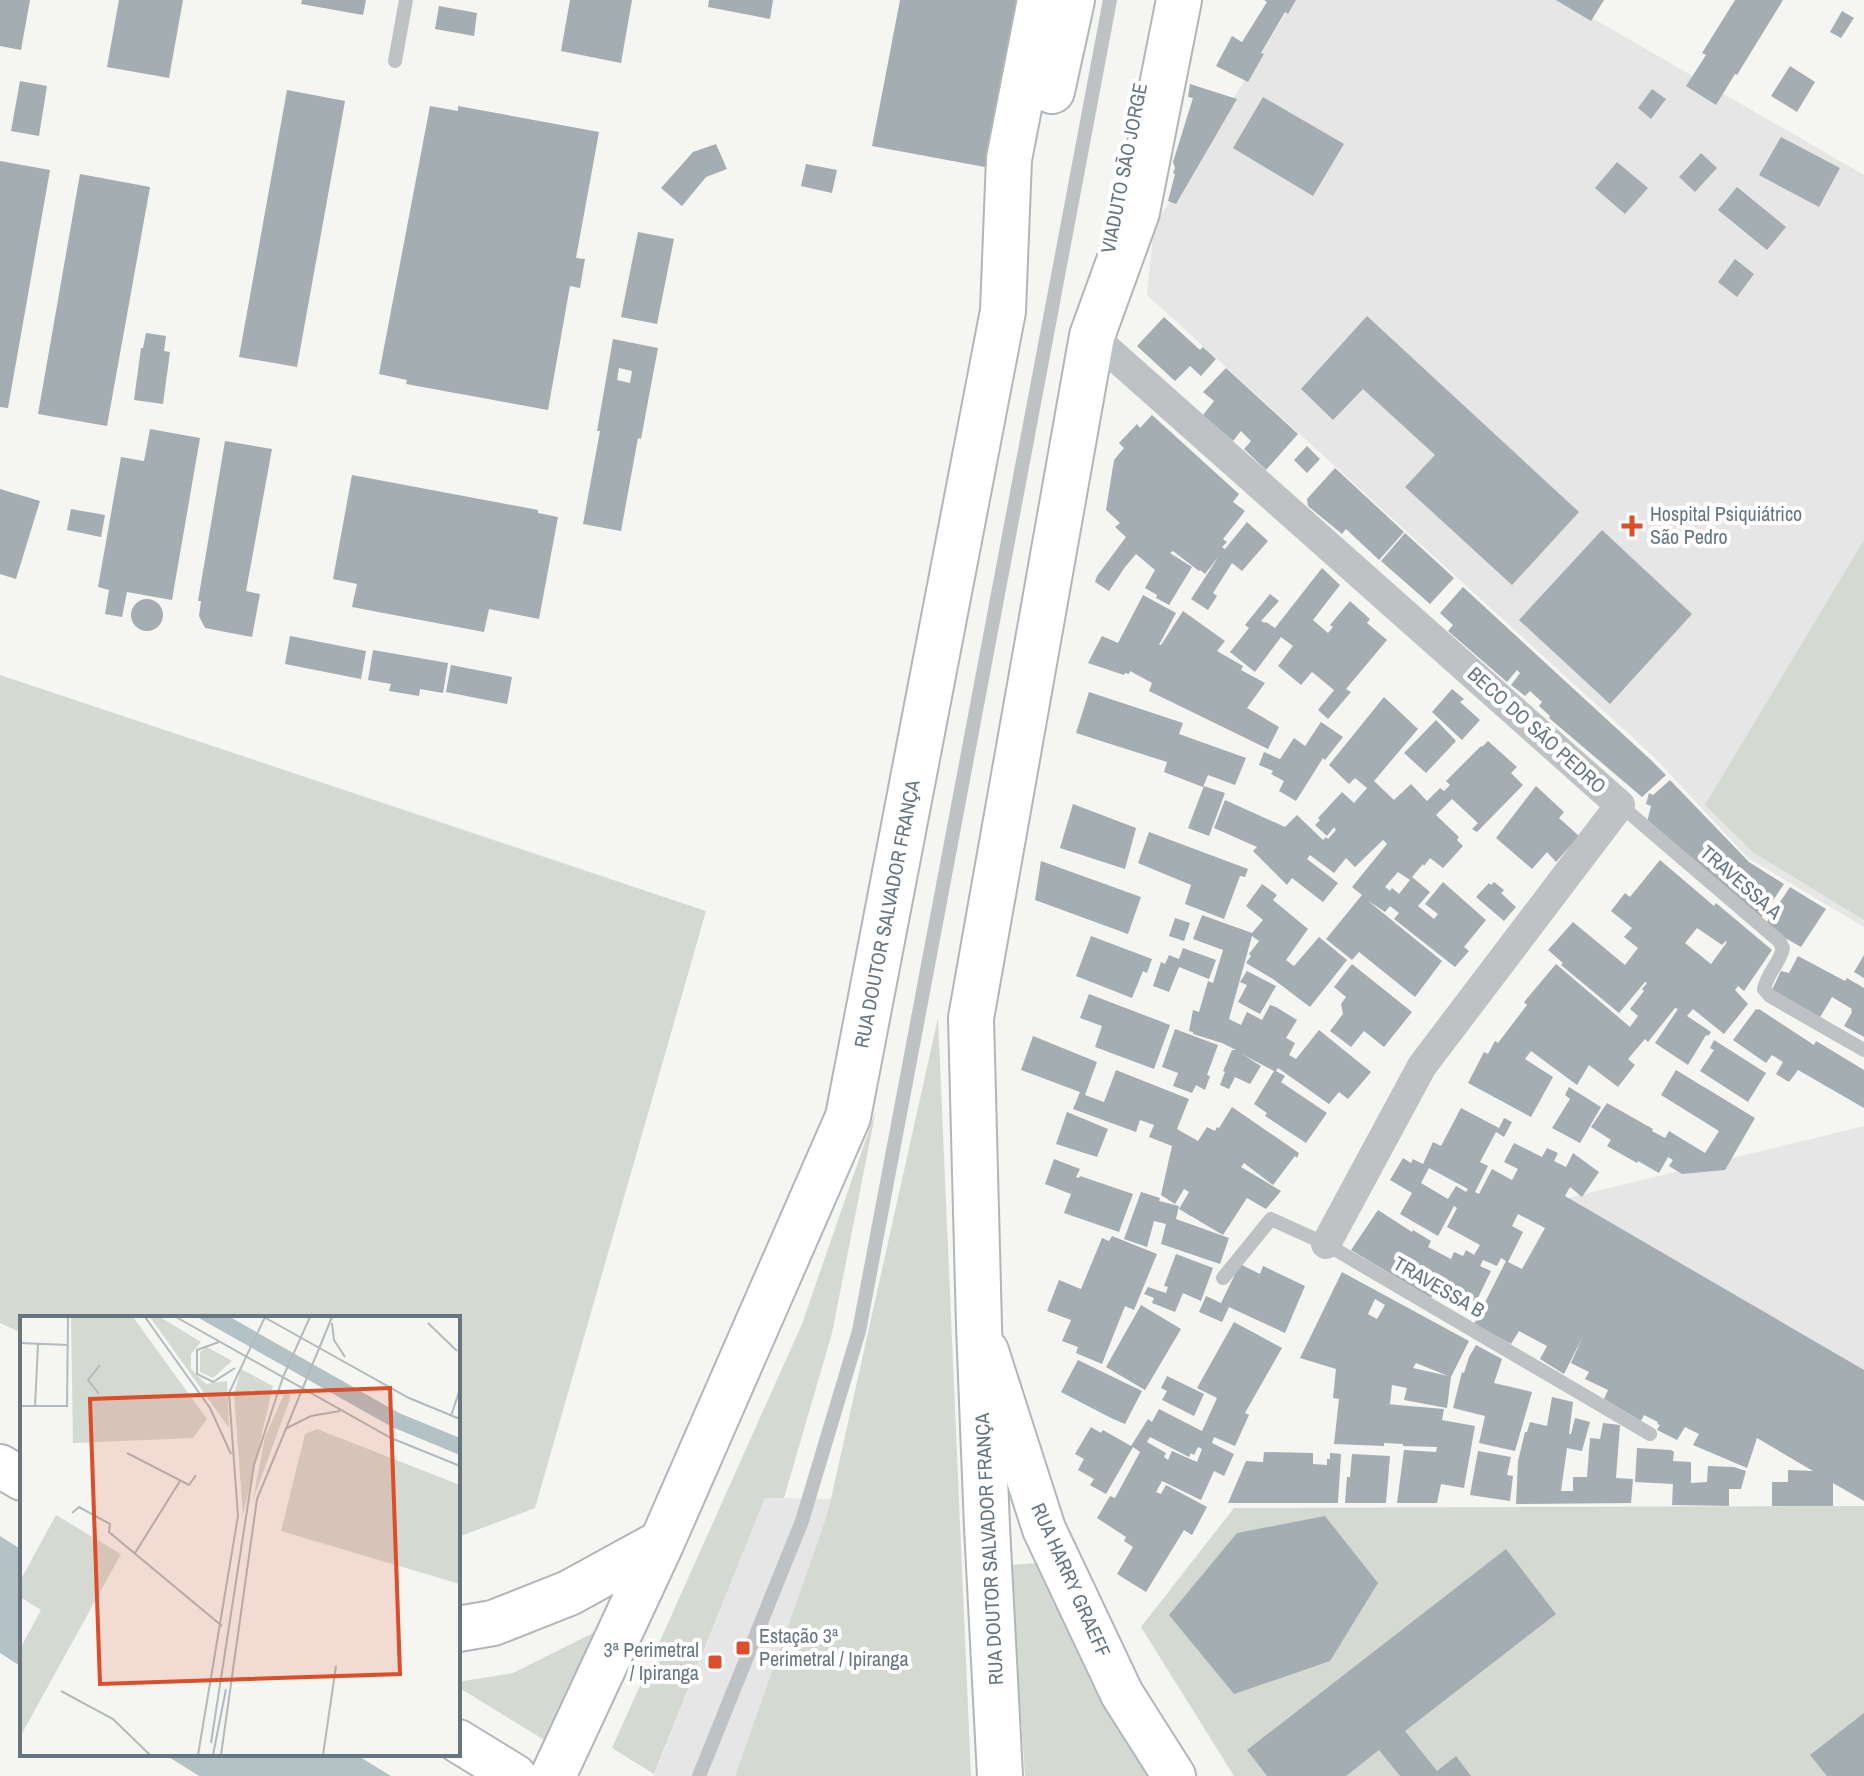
<svg xmlns="http://www.w3.org/2000/svg" width="1864" height="1776" font-family="'Archivo Narrow',sans-serif">
<style>
.built{fill:#e5e6e5}
.green{fill:#d4dad1}
.water{fill:#b5c2c5}
.building{fill:#a4adb2;fill-rule:evenodd}
.lines{fill:none;stroke-linecap:round;stroke-linejoin:round}
.secondary-casing{stroke:#b0b6ba;stroke-width:46}
.primary-casing{stroke:#b1b6b9;stroke-width:48}
.service{stroke:#bec2c5;stroke-width:14}
.minor{stroke:#bec2c5;stroke-width:30}
.secondary{stroke:#fff;stroke-width:42}
.primary{stroke:#fff;stroke-width:44}
.poi-dot{fill:#dc4d2a;stroke:#fff;stroke-width:3}
.labels{text-anchor:middle;stroke-width:8;stroke-linejoin:round;paint-order:stroke}
.street-label{font-size:20px;fill:#657681;stroke:#fff}
.poi-label{font-size:20px;fill:#657681;stroke:#fff;text-anchor:start}
.inset-road{fill:none;stroke:#b2babd;stroke-width:2}
.view{fill:#dc4d2a;fill-opacity:0.15;stroke:#dc4d2a;stroke-width:4}
.inset-edge{fill:none;stroke:#657681;stroke-width:4}
</style>
<rect width="100%" height="100%" fill="#f5f5f1"/>
<!-- built -->
<path class="built" d="M1294 0H1561L1864 175V927L1748 858 1654 757 1147 295 1154 227Z
M1864 1126V1375L1564 1199Z
M765 1498 831 1499 825 1521 735 1776H654Z"/>
<!-- green -->
<path class="green" d="M1864 540V920L1754 853 1705 805Z
M0 675 706 911 535 1508 458 1537V1318H22V1333L0 1323Z
M938 1018 971 1776H735L825 1521 831 1499Z
M876 1110 832 1333 784 1498H765L654 1774 612 1748 802 1324Z
M1864 1506V1776H1234L1141 1627 1234 1508Z
M1038 1563 1150 1776H1025L1010 1565Z
M595 1632 546 1741 458 1687V1682L513 1673Z"/>
<!-- water -->
<path class="water" d="M0 1536 22 1550V1667L0 1653Z
M164 1754H355L391 1776H199Z"/>
<!-- building -->
<path class="building" d="M0 0H30L21 50 0 46Z
M119 0H183L169 78 107 67Z
M302 0H366L363 15 301 4Z
M570 0H632L621 63 561 51Z
M709 0H773L770 19 708 7Z
M900 0H1023L990 168 872 146Z
M1264 0H1296L1288 14 1285 12 1261 53 1264 54 1248 82 1216 66 1232 36 1242 42 1267 2Z
M1556 0H1604L1591 21Z
M1735 0H1783L1737 75 1735 74 1716 105 1686 86 1706 55 1702 53Z
M439 6 477 13 474 36 435 29Z
M1842 11 1854 18 1841 38 1830 32Z
M1790 66 1815 82 1797 112 1771 96Z
M20 81 47 86 39 136 11 131Z
M1190 84 1237 99 1176 204 1168 201 1175 174 1173 173 1175 168 1173 162 1193 98 1188 97Z
M1652 89 1666 99 1651 119 1638 108Z
M287 90 345 101 297 367 239 357Z
M1263 97 1344 144 1313 196 1233 148Z
M430 106 458 111V106L599 132 576 258 585 259 580 288 570 286 548 410 406 384 407 380 379 374Z
M1781 137 1840 168 1819 207 1759 175Z
M716 144 727 169 706 177 682 206 661 188 693 152Z
M1701 153 1717 168 1695 192 1679 177Z
M0 161 50 170 8 408 0 407Z
M1617 162 1648 188 1625 214 1595 188Z
M806 164 837 170 832 193 801 186Z
M80 174 150 187 107 426 38 414Z
M1737 187 1786 227 1767 250 1718 210Z
M638 232 674 239 657 324 621 317Z
M1735 259 1754 274 1737 297 1718 282Z
M1367 316 1579 512 1512 585 1405 487 1435 455 1363 389 1333 420 1301 389Z
M1164 317 1200 350 1203 347 1216 359 1201 376 1190 366 1175 381 1137 346Z
M146 333 166 336 164 351 170 352 163 404 134 400 141 348H143Z
M613 339 658 348 641 439 638 438 621 531 583 524 600 431H597ZM619 368 632 371 630 383 617 380Z
M1226 368 1298 434 1266 470 1244 449 1251 441 1241 431 1233 441 1203 415 1214 401 1203 392Z
M1152 415 1239 494 1233 502 1245 511 1223 539 1227 542 1222 547 1225 549 1247 522 1268 541 1242 571 1232 563 1213 593 1217 596 1208 610 1191 599 1219 556 1205 574 1200 570 1199 571 1173 551 1170 553 1192 567 1169 605 1156 598 1157 595 1145 588 1155 570 1136 554 1125 567 1109 591 1095 582 1097 576 1126 537 1115 527 1120 523 1106 510 1114 460 1124 448 1119 443 1137 424 1140 428Z
M150 429 200 438 172 600 127 592 122 617 105 614 109 590 98 587 121 457 144 461Z
M225 441 272 449 246 591 260 594 252 637 205 628 199 616 201 601H198Z
M1307 446 1320 459 1307 473 1294 460Z
M1335 468 1404 532 1379 560 1346 529 1342 534 1308 506 1307 499Z
M352 475 538 510V513L558 517 539 619 489 609 484 632 352 607 357 584 333 579Z
M0 489 40 501 16 579 0 574Z
M71 509 105 515 101 537 67 530Z
M1602 530 1692 614 1610 704 1519 620Z
M1405 533 1454 578 1430 604 1381 561Z
M1322 568 1340 585 1313 620 1328 633 1333 627 1330 625 1350 601 1370 619 1367 623 1387 640 1346 689 1351 692 1328 719 1318 710 1334 690 1312 672 1301 685 1278 666 1293 646 1281 637 1255 672 1230 652 1249 628 1245 625 1270 594 1279 601 1261 621 1265 623 1266 622 1275 628Z
M1463 587 1652 761 1666 775 1642 797 1549 718 1550 716 1539 706 1542 702 1530 691 1525 696 1511 685 1520 673 1517 670 1507 682 1448 631 1453 625 1440 613Z
M1143 595 1176 613 1159 645H1161L1183 611 1225 641 1217 651 1243 666 1241 670 1265 683 1247 708 1279 727 1268 749 1149 691 1152 683 1130 671 1129 674 1125 673 1124 675 1088 663 1102 636 1118 643Z
M131 615a16 16 0 1 1 32 0a16 16 0 1 1-32 0Z
M290 636 366 651 361 679 285 664Z
M373 650 448 663 443 693 420 689 419 696 389 691 391 684 368 680Z
M451 665 512 677 507 704 446 692Z
M1452 689 1464 699 1460 702 1480 720 1462 740 1432 712Z
M1089 692 1183 723 1179 734 1246 758 1235 785 1208 775 1203 787 1164 772 1167 762 1076 733Z
M1384 697 1418 729 1374 781 1394 800 1411 784 1427 801 1440 788 1444 791 1450 785 1446 781 1481 746 1482 747 1488 741 1517 767 1511 773 1523 785 1477 832 1472 829 1478 823 1452 799 1436 815 1459 837 1457 840 1463 846 1443 868 1430 858 1424 866 1423 864 1412 877 1430 892 1418 906 1434 919 1438 914 1425 904 1443 882 1486 920 1464 947 1469 951 1455 967 1394 919 1399 913 1390 906 1385 912 1367 900 1442 961 1415 997 1359 952 1352 960 1326 939 1362 895 1352 887 1387 844 1383 840 1355 867 1346 858 1334 873 1310 855 1307 859 1338 883 1323 902 1292 878 1287 885 1253 851 1257 847 1214 828 1225 800 1285 827 1297 815 1323 840 1326 837 1328 839 1336 830 1334 827 1327 836 1315 825 1320 820 1318 818 1342 792 1354 803 1367 788 1355 778 1349 784 1329 765ZM1398 872 1410 880 1399 894 1392 888 1390 891 1385 887Z
M1436 720 1456 741 1426 773 1404 753Z
M1321 722 1343 737 1325 760 1323 758 1296 801 1279 791 1284 781 1271 774 1273 771 1259 765 1264 752 1280 759 1294 738 1305 746Z
M1670 780 1749 862 1784 884 1759 921 1647 822 1651 806 1646 804 1649 793 1653 795Z
M1204 786 1225 793 1209 836 1188 828Z
M1536 786 1564 812 1559 818 1579 836 1556 862 1547 852 1532 869 1496 838Z
M1073 804 1136 828 1125 869 1060 848Z
M1149 832 1248 869 1245 877 1240 876 1224 919 1185 904 1191 885 1138 863Z
M1660 860 1714 906 1716 903 1772 950 1744 991 1738 986 1735 990 1748 1004 1724 1034 1693 1009 1687 1016 1711 1032 1708 1036 1706 1035 1688 1065 1655 1043 1678 1009 1675 1008 1648 1042 1645 1039 1628 1059 1635 1065 1618 1087 1589 1065 1577 1085 1531 1051 1525 1059 1553 1077 1531 1117 1468 1083 1484 1052 1488 1054 1495 1041 1498 1043 1527 1005 1524 1002 1556 964 1630 1027 1638 1016 1630 1009 1644 991 1642 989 1647 983 1645 982 1619 1013 1561 965 1563 963 1548 950 1573 922 1625 965 1638 948 1624 937 1632 928 1611 911 1625 893 1630 897ZM1697 928 1722 945 1726 941 1727 942 1711 964 1685 943Z
M1041 861 1141 897 1128 934 1035 900Z
M1494 882 1504 890 1501 893 1516 907 1504 921 1476 897 1489 883 1491 885Z
M1262 884 1277 895 1273 900 1308 929 1286 960 1294 966 1319 937 1347 960 1310 1007 1273 979 1246 963 1251 956 1249 954 1259 941 1252 936 1229 1019 1241 1025 1247 1012 1262 1020 1270 1005 1276 1007 1297 1020 1286 1038 1295 1043 1289 1055 1296 1059 1319 1030 1371 1072 1348 1099 1339 1092 1329 1104 1278 1068 1276 1071 1285 1076 1281 1082 1327 1113 1306 1143 1265 1116 1267 1113 1254 1104 1274 1071 1242 1054 1261 1066 1250 1084 1235 1077 1229 1089 1220 1085 1225 1072 1223 1071 1232 1050H1236L1222 1043 1193 1034V1032L1189 1031 1193 1010 1199 1012 1208 981 1213 983 1223 950 1193 939 1202 915 1252 933 1263 920 1246 906Z
M1790 887 1826 909 1801 947 1764 926Z
M1175 918 1190 923 1184 941 1169 936Z
M1091 936 1152 959 1147 973 1143 971 1132 998 1076 976Z
M1183 948 1216 960 1209 979 1179 967 1169 992 1153 986 1161 962 1165 964 1169 955 1179 959Z
M1864 955V978L1854 972Z
M1798 956 1845 981 1847 978 1864 988V1037L1844 1026 1852 1012 1851 1011 1852 1009 1832 997 1819 1019 1772 990 1781 971 1789 973Z
M1352 964 1412 1012 1384 1047 1364 1031 1351 1047 1330 1031 1343 1014 1341 1004 1346 997 1334 987Z
M1247 971 1276 986 1260 1014 1238 1002 1247 985 1240 982Z
M1089 994 1170 1025 1154 1069 1095 1047 1102 1026 1080 1018Z
M1756 1009 1758 1010 1759 1009 1814 1045 1816 1041 1864 1070V1108L1798 1070 1789 1082 1776 1074 1783 1062 1772 1055 1766 1063 1733 1040Z
M1175 1029 1218 1045 1207 1075 1210 1076 1205 1090 1196 1085 1192 1093 1173 1086 1178 1073 1162 1067Z
M1033 1036 1097 1062 1085 1095 1104 1102 1116 1070 1189 1099 1177 1129 1198 1141 1207 1127 1215 1131 1217 1127 1219 1128 1232 1107 1299 1153 1297 1158 1295 1156 1273 1185 1244 1163 1241 1167 1281 1191 1266 1209 1247 1198 1223 1235 1179 1209 1189 1192 1184 1189 1175 1204 1161 1195 1172 1146 1149 1137 1154 1125 1140 1120 1136 1132 1073 1109 1080 1092 1021 1070Z
M1714 1040 1766 1073 1748 1102 1700 1071 1714 1050 1710 1048Z
M1676 1070 1755 1118 1725 1170 1682 1174 1669 1166 1673 1160 1668 1157 1659 1173 1638 1161 1637 1163 1607 1146 1611 1140 1591 1127 1607 1103 1653 1129 1652 1131 1665 1138 1669 1131 1705 1153 1719 1131 1661 1095Z
M1569 1087 1601 1107 1580 1143 1552 1128 1570 1099 1565 1095Z
M1461 1108 1499 1128 1504 1118 1512 1122 1504 1137 1496 1132 1480 1162 1488 1166 1475 1192 1479 1194 1492 1169 1512 1180 1518 1169 1504 1162 1514 1143 1542 1157 1547 1148 1558 1153 1554 1161 1566 1167 1573 1153 1599 1172 1582 1197 1570 1187 1565 1196 1864 1370V1501L1833 1483V1506H1772V1482H1788V1470L1813 1471 1757 1438 1747 1468 1693 1445 1699 1434 1685 1427 1677 1440 1657 1430 1660 1425 1657 1424 1658 1422 1644 1415 1641 1421 1604 1399 1608 1390 1585 1379 1589 1372 1571 1363 1583 1336 1564 1374 1540 1359 1547 1346 1519 1331 1511 1344 1474 1324 1506 1261 1501 1258 1497 1266 1483 1260 1480 1266 1491 1271 1475 1304 1459 1296 1455 1304 1443 1297 1447 1289 1438 1283 1431 1298 1351 1250 1378 1210 1412 1232 1413 1230 1431 1241 1428 1247 1451 1259 1454 1252 1463 1256 1466 1250 1474 1255 1480 1245 1447 1227 1457 1208 1454 1206 1438 1236 1400 1214 1412 1193 1390 1180 1403 1158 1411 1163 1413 1159 1423 1164 1433 1142 1441 1146ZM1429 1168 1468 1189 1466 1192 1456 1186 1448 1199 1421 1183ZM1518 1214 1545 1228 1522 1269 1508 1262 1523 1232 1512 1226Z
M1067 1112 1108 1129 1097 1157 1056 1144Z
M1054 1159 1080 1169 1076 1177 1079 1178 1080 1176 1133 1194 1119 1232 1064 1213 1071 1194 1045 1184Z
M1141 1192 1160 1198 1159 1201 1179 1206 1176 1219 1229 1238 1220 1264 1161 1244 1166 1224 1154 1221 1147 1247 1124 1239Z
M1112 1236 1157 1254 1134 1310 1125 1306 1102 1364 1076 1353 1078 1347 1062 1341 1071 1320 1047 1311 1059 1280 1081 1289 1102 1238 1109 1241Z
M1176 1254 1213 1268 1201 1301 1183 1293 1175 1312 1152 1303 1154 1298 1144 1294 1148 1287 1166 1293 1168 1287 1164 1286Z
M1240 1264 1260 1274 1263 1266 1305 1286 1285 1333 1229 1307 1222 1322 1199 1312 1206 1296 1221 1303Z
M1342 1272 1469 1341 1451 1377 1447 1408 1404 1400 1407 1388 1392 1385 1390 1404H1386L1444 1409 1442 1420 1475 1426 1464 1488 1441 1484 1437 1503H1397L1404 1450 1436 1452 1437 1447 1403 1446V1444L1384 1443V1446L1334 1444 1339 1399 1333 1398 1336 1369 1300 1358ZM1375 1299 1385 1305 1377 1319 1368 1314ZM1416 1363 1448 1376 1413 1368Z
M1141 1305 1181 1329 1145 1390 1106 1367Z
M1234 1322 1282 1348 1245 1413 1249 1415 1235 1446 1214 1437 1212 1443 1234 1454 1224 1476 1214 1471 1201 1500 1162 1481 1156 1492 1161 1494 1166 1485 1207 1507 1192 1535 1184 1530 1146 1592 1117 1574 1133 1547 1124 1541 1126 1537 1097 1518 1110 1496 1115 1498 1140 1452 1133 1447 1106 1494 1090 1485 1094 1479 1078 1470 1084 1459 1075 1454 1091 1427 1101 1433 1103 1430 1131 1446 1148 1419 1152 1422 1159 1409 1202 1431 1217 1398 1197 1388ZM1150 1437 1189 1457 1191 1453 1194 1455 1198 1447 1202 1449 1197 1462 1172 1451 1168 1460 1164 1457 1166 1453 1147 1442Z
M1476 1345 1502 1359 1494 1383 1532 1392 1515 1451 1479 1443 1485 1416 1453 1408 1462 1372 1464 1373 1469 1357Z
M1078 1360 1142 1391 1125 1424 1111 1418 1061 1392Z
M1167 1376 1204 1394 1194 1416 1162 1400 1167 1391 1161 1388Z
M1552 1397 1573 1402 1569 1434H1571L1575 1418 1590 1422 1582 1451 1567 1448 1561 1491H1573V1477H1587L1590 1438 1600 1439 1603 1423 1620 1425 1616 1478 1633 1479 1631 1503 1516 1504 1518 1461 1525 1432H1527L1530 1422 1547 1426Z
M1637 1448 1671 1450 1674 1452 1673 1461 1691 1462V1483L1707 1482 1708 1466 1734 1467 1746 1471 1741 1489H1729V1506L1672 1505 1673 1484 1635 1482Z
M1478 1451 1511 1457 1507 1475 1513 1476 1510 1501 1470 1495Z
M1264 1452 1313 1453V1464L1327 1465V1459H1330V1453L1341 1454 1338 1503H1228L1246 1461 1263 1462Z
M1352 1454 1390 1456 1386 1503H1345L1347 1477H1350Z
M1325 1516 1378 1583 1330 1661 1234 1694 1169 1615 1237 1533Z
M1506 1549 1556 1614 1405 1731 1437 1771 1456 1756 1471 1776H1400L1379 1750 1346 1776H1267L1247 1750Z
M1864 1713V1776H1827L1810 1755Z"/>
<g class="lines">
<defs>
<path id="secondary" d="M987 1351 1044 1529 1122 1694 1174 1776
M0 1466 22 1479
M458 1741 515 1776"/>
<path id="primary" d="M1052 91 1072 0
M458 1629 493 1623 569 1593 662 1542
M553 1776 662 1542 848 1117 1003 311 1009 159 1040 0
M1000 1776 987 1527 979 1326 971 1018 1092 336 1137 212 1179 0"/>
</defs>
<!-- secondary casing -->
<use href="#secondary" class="secondary-casing"/>
<!-- primary casing -->
<use href="#primary" class="primary-casing"/>
<!-- service -->
<path class="service" d="M395 61 406 0
M1620 805 1779 941 1783 948C1780 963 1767 973 1764 989L1770 996 1864 1050
M1223 1278 1271 1219 1326 1244 1650 1434
M699 1776 802 1521 859 1331 1110 0"/>
<!-- minor -->
<path class="minor" d="M1092 336 1620 805 1422 1066 1326 1244"/>
<!-- secondary -->
<use href="#secondary" class="secondary"/>
<!-- primary -->
<use href="#primary" class="primary"/>
</g>
<!-- markers -->
<g class="poi-dot">
<path d="M1628 514h8v8h8v8h-8v8h-8v-8h-8v-8h8z"/>
<rect x="735" y="1640" width="16" height="16" rx="4"/>
<rect x="707" y="1654" width="16" height="16" rx="4"/>
</g>
<g class="labels">
<!-- street labels -->
<g class="street-label">
<text transform="translate(1124 168) rotate(-79)" y="7">VIADUTO SÃO JORGE</text>
<text transform="translate(1537 730) rotate(42)" y="7">BECO DO SÃO PEDRO</text>
<text transform="translate(1741 882) rotate(41)" y="7">TRAVESSA A</text>
<text transform="translate(887 914) rotate(-79)" y="7">RUA DOUTOR SALVADOR FRANÇA</text>
<text transform="translate(1439 1287) rotate(30)" y="7">TRAVESSA B</text>
<text transform="translate(989 1549) rotate(-93)" y="7">RUA DOUTOR SALVADOR FRANÇA</text>
<text transform="translate(1071 1580) rotate(66)" y="7">RUA HARRY GRAEFF</text>
</g>
<!-- poi labels -->
<g class="poi-label">
<text x="1650" y="521">Hospital Psiquiátrico<tspan x="1650" dy="23">São Pedro</tspan></text>
<text x="759" y="1643">Estação 3ª<tspan x="759" dy="23">Perimetral / Ipiranga</tspan></text>
<text x="699" y="1657" text-anchor="end">3ª Perimetral<tspan x="699" dy="23">/ Ipiranga</tspan></text>
</g>
</g>
<!-- overview -->
<g transform="translate(20 1316)">
<rect width="440" height="440" fill="#f5f5f1"/>
<path d="M51 1H113L187 103 173 122 53 127ZM130 1H140L181 26 171 38V53L186 68 207 65 209 112ZM187 31 212 45 193 62 180 56V36ZM221 53 253 70 223 199 214 78ZM265 76 271 80 233 184 245 121ZM297 113 440 169V268L261 215 285 118ZM36 199 101 238 0 421V333L21 294 0 281V265Z" fill="#d4dad1"/>
<path d="M177 1H210L379 97 440 122V139L372 111Z" fill="#b5c2c5"/>
<path class="inset-road" d="M125 1 190 92 211 138M156 1 371 122 440 150M244 1 389 82 440 103M312 7 314 24 325 41M408 7 437 35M199 26 177 34V58L193 66 215 52M0 27 48 29M79 78 68 64 80 49M0 90H47L48 1M15 90 18 28M431 100 440 73M265 113 291 100 320 95M107 137 169 169 176 159M52 197 59 191 90 208 89 216 202 310M115 237 160 165M41 375 93 403 130 439M191 427 234 149 263 61 290 1M178 439 218 200 209 77 245 1M193 439 206 373M201 439 237 183 312 1M303 439 316 350"/>
<path class="view" d="M370 72 380 358 80 368 70 83Z"/>
<rect width="440" height="440" class="inset-edge"/>
</g>
</svg>
